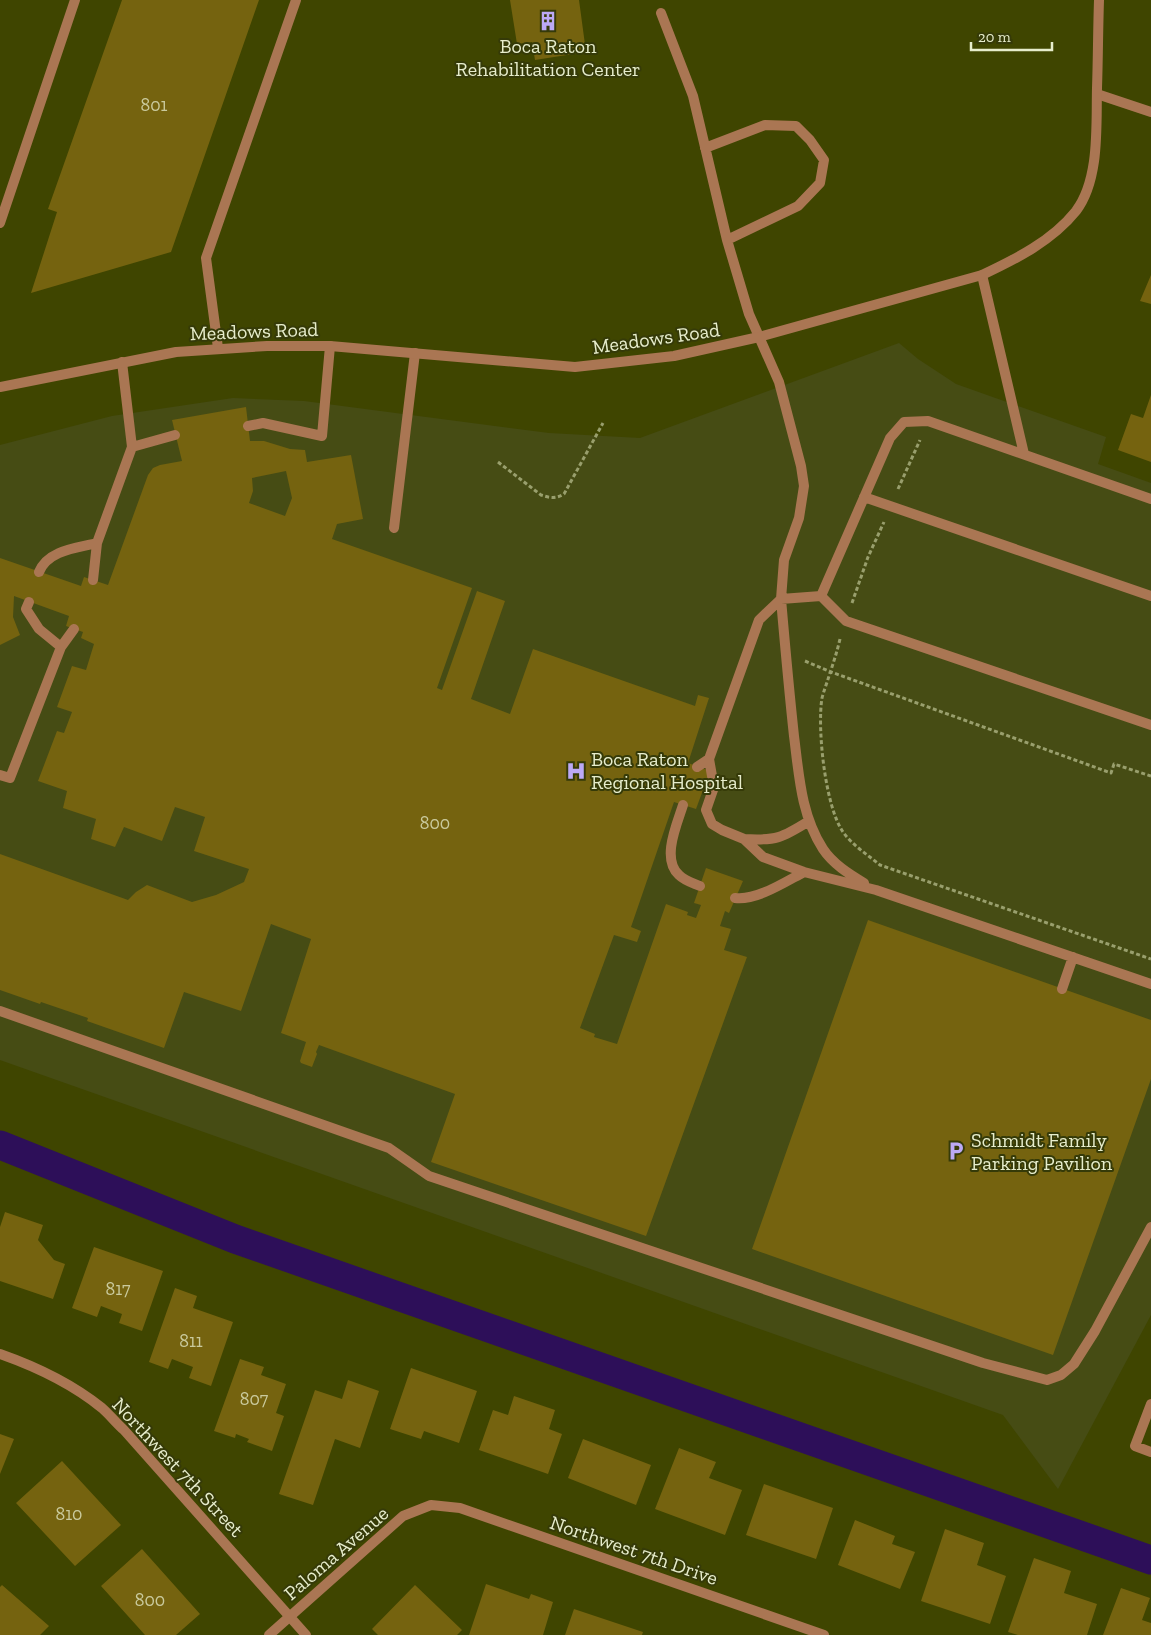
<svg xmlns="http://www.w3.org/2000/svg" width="1151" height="1635" font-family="'Zilla Slab',serif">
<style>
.built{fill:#464c14}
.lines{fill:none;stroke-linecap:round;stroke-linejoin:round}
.canal{stroke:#2d0f59;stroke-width:29}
.building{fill:#75630f;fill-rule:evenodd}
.path{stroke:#999f6d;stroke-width:3;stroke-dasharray:4 2.5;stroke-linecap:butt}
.service{stroke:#aa7653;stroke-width:10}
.minor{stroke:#aa7653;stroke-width:10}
.tertiary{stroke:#aa7653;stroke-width:10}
.labels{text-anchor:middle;stroke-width:4;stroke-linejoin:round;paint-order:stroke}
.number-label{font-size:18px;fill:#caca9d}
.poi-label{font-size:20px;fill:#e7edcc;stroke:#353a08;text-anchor:start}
.street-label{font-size:20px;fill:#e7edcc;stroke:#353a08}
</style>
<rect width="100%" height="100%" fill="#3f4500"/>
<!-- built -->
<path class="built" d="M899 343 918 359 956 384 1106 437 1098 464 1151 483V1315L1058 1489 1003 1415 0 1060V445L112 416 233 398 304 401 549 433 640 438Z"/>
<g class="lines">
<!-- canal -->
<path class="canal" d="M0 1145 235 1239 1151 1560"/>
</g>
<!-- building -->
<path class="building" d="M122 0H259L171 252 31 293 57 212 48 209Z
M510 0H579L586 52 535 60 532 42 517 44Z
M1151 275V304L1140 301Z
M1151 395V462L1118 450 1131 414 1143 418Z
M246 407 250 441H264L290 449 305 450 307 462 351 455 363 519 337 524 332 539 472 588 437 688 442 690 477 591 505 601 471 699 510 714 533 649 695 706 698 695 709 698 688 763 710 771 696 809 674 802 631 927 641 931 637 942 614 935 580 1028 595 1034 594 1037 617 1044 666 904 688 912 687 915 696 918 701 905 694 903 706 868 743 881 729 913 725 911 720 926 731 929 724 950 747 957 646 1236 431 1162 455 1094 319 1045 316 1052 317 1054 312 1067 301 1063 300 1061 306 1042 281 1033 311 939 271 924 241 1011 184 992 164 1048 87 1021 88 1018 41 1002 40 1004 0 990V854L128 900 136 892 147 885 192 902 216 895 244 882 249 869 194 851 205 817 175 807 162 841 124 827 115 847 91 839 96 819 63 808 67 791 38 781 57 731 64 733 72 712 57 707 72 666 86 670 94 644 81 638 83 632 66 626 69 616 14 596 13 617 20 635 0 645V558L81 586 84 577 108 585 148 475 153 468 160 465 182 461 172 420ZM286 471 292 498 285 516 249 503 253 491 252 478Z
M868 920 1151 1020V1079L1053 1355 752 1249Z
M5 1212 43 1225 38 1240 54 1260 65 1264 53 1299 0 1281V1227Z
M94 1247 163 1271 142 1331 119 1323 122 1314 101 1306 97 1317 72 1308Z
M175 1288 197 1296 193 1308 233 1322 211 1386 189 1378 193 1367 172 1359 168 1369 149 1362Z
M240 1359 264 1367 261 1375 286 1384 276 1413 284 1416 272 1451 247 1442 249 1439 236 1434 235 1438 214 1431Z
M411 1368 477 1391 459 1443 424 1431 421 1439 390 1429Z
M348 1380 379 1391 360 1448 335 1439 313 1505 279 1494 315 1390 342 1399Z
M514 1396 555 1410 549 1429 562 1434 548 1474 479 1450 493 1410 508 1415Z
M0 1434 14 1439 0 1474Z
M583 1439 651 1465 636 1505 568 1478Z
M679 1448 716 1462 709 1478 742 1490 725 1535 655 1509Z
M62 1461 121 1525 75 1566 16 1503Z
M764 1484 833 1508 816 1559 746 1535Z
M855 1520 895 1536 892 1544 915 1552 900 1589 838 1565Z
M945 1529 984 1543 977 1565 1006 1576 990 1624 921 1601Z
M142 1549 200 1614 176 1635H145L101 1586Z
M1034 1558 1071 1571 1064 1593 1097 1604 1087 1635H1018L1008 1632Z
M486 1584 529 1599 531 1594 553 1602 543 1635H469Z
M2 1585 49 1626 40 1635H0V1587Z
M415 1585 462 1630 457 1635H378L372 1629Z
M1121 1588 1150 1598 1142 1620 1151 1623V1635H1103Z
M574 1609 643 1632 642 1635H565Z"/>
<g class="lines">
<!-- path -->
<path class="path" d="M498 462 541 495C550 498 556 499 564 494L603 423
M898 489 920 440
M852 603 868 557 884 522
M840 639C837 652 833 664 829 676 827 683 824 690 822 698 817 728 825 806 843 832 852 845 868 855 880 865L1151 959
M805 661 831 672 1111 773 1114 764 1151 776"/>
<!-- service -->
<path class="service" d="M661 13 693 96 727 240 749 314 779 382 801 466 804 486 799 518 784 560 781 599 821 596 890 438 904 422 928 421 1151 499
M1097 94 1151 112
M705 148 765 125 796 126 810 140 824 160 820 183 798 206 727 240
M0 223 75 0
M982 275 1024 454
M218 348 206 258 296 0
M248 426 263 423 322 436 330 346
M132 447 175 435
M864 497 1151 596
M394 528 415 353
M39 572C48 550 77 548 97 543
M93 580 97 543 132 447 122 362
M821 596 846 621 1151 725
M781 599 759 620 709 759 714 787 706 810 712 824 722 830 744 839 763 857 804 872 876 890 1151 984
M781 599C785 645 789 690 794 736 799 775 801 815 823 849 833 864 849 874 864 883
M29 602 26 609 39 629 61 647
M697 767 709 759
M0 775 10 778 61 647 74 629
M683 805C677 824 661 859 679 875 685 881 693 883 700 886
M744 839C776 841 782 838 809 821
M735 898C756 901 785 882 804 872
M1062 989 1073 957
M0 1011 389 1148 429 1176 983 1363 1047 1380 1061 1375 1074 1364 1095 1331 1151 1227
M1151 1404 1135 1446 1151 1452"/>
<!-- minor -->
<path class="minor" d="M0 1354C37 1367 71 1383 102 1408 110 1415 116 1423 124 1430L306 1635
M269 1635 403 1516 431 1505 460 1508 824 1635"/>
<!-- tertiary -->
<path class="tertiary" d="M0 387 176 352 267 346H330L575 367 674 356 759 337 982 275C1016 259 1052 241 1076 211 1100 179 1096 126 1097 88 1098 59 1098 29 1099 0"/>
</g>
<!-- icons -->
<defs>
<symbol id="building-bare" viewBox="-9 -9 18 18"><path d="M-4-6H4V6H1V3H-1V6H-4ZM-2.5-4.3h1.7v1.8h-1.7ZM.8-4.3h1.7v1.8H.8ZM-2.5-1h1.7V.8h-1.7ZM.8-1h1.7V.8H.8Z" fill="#bca9f5" stroke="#353a08" stroke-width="2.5" paint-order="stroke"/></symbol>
<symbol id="hospital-bare" viewBox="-9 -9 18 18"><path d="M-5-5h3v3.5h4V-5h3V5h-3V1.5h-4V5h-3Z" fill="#bca9f5" stroke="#353a08" stroke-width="2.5" paint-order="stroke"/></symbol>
<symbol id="parking-bare" viewBox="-9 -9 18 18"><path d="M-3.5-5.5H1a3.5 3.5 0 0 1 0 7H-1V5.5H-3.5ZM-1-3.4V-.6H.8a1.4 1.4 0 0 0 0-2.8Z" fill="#bca9f5" stroke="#353a08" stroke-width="2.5" paint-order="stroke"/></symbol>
</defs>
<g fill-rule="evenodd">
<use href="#building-bare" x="534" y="7" width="28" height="28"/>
<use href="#hospital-bare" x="562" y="757" width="28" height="28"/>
<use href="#parking-bare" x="942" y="1137" width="28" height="28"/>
</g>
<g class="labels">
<!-- number labels -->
<g class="number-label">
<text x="154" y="111">801</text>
<text x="435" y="829">800</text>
<text x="118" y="1295">817</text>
<text x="191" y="1347">811</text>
<text x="254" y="1405">807</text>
<text x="69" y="1520">810</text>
<text x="150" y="1606">800</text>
</g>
<!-- poi labels -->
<g class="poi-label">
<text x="548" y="53" text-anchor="middle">Boca Raton<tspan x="548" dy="23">Rehabilitation Center</tspan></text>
<text x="591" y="766">Boca Raton<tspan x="591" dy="23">Regional Hospital</tspan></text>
<text x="971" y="1147">Schmidt Family<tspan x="971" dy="23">Parking Pavilion</tspan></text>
</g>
<!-- street labels -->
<g class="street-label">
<text transform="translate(254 331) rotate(-2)" y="7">Meadows Road</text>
<text transform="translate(656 338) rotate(-8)" y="7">Meadows Road</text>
<text transform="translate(178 1467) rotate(47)" y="7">Northwest 7th Street</text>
<text transform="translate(634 1550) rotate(19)" y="7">Northwest 7th Drive</text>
<text transform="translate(336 1553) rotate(-41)" y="7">Paloma Avenue</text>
</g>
</g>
<!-- scale -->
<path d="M971 42v8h81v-8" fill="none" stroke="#e7edcc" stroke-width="2.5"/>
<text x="978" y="42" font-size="15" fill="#e7edcc" stroke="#353a08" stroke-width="4" paint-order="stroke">20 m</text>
</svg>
